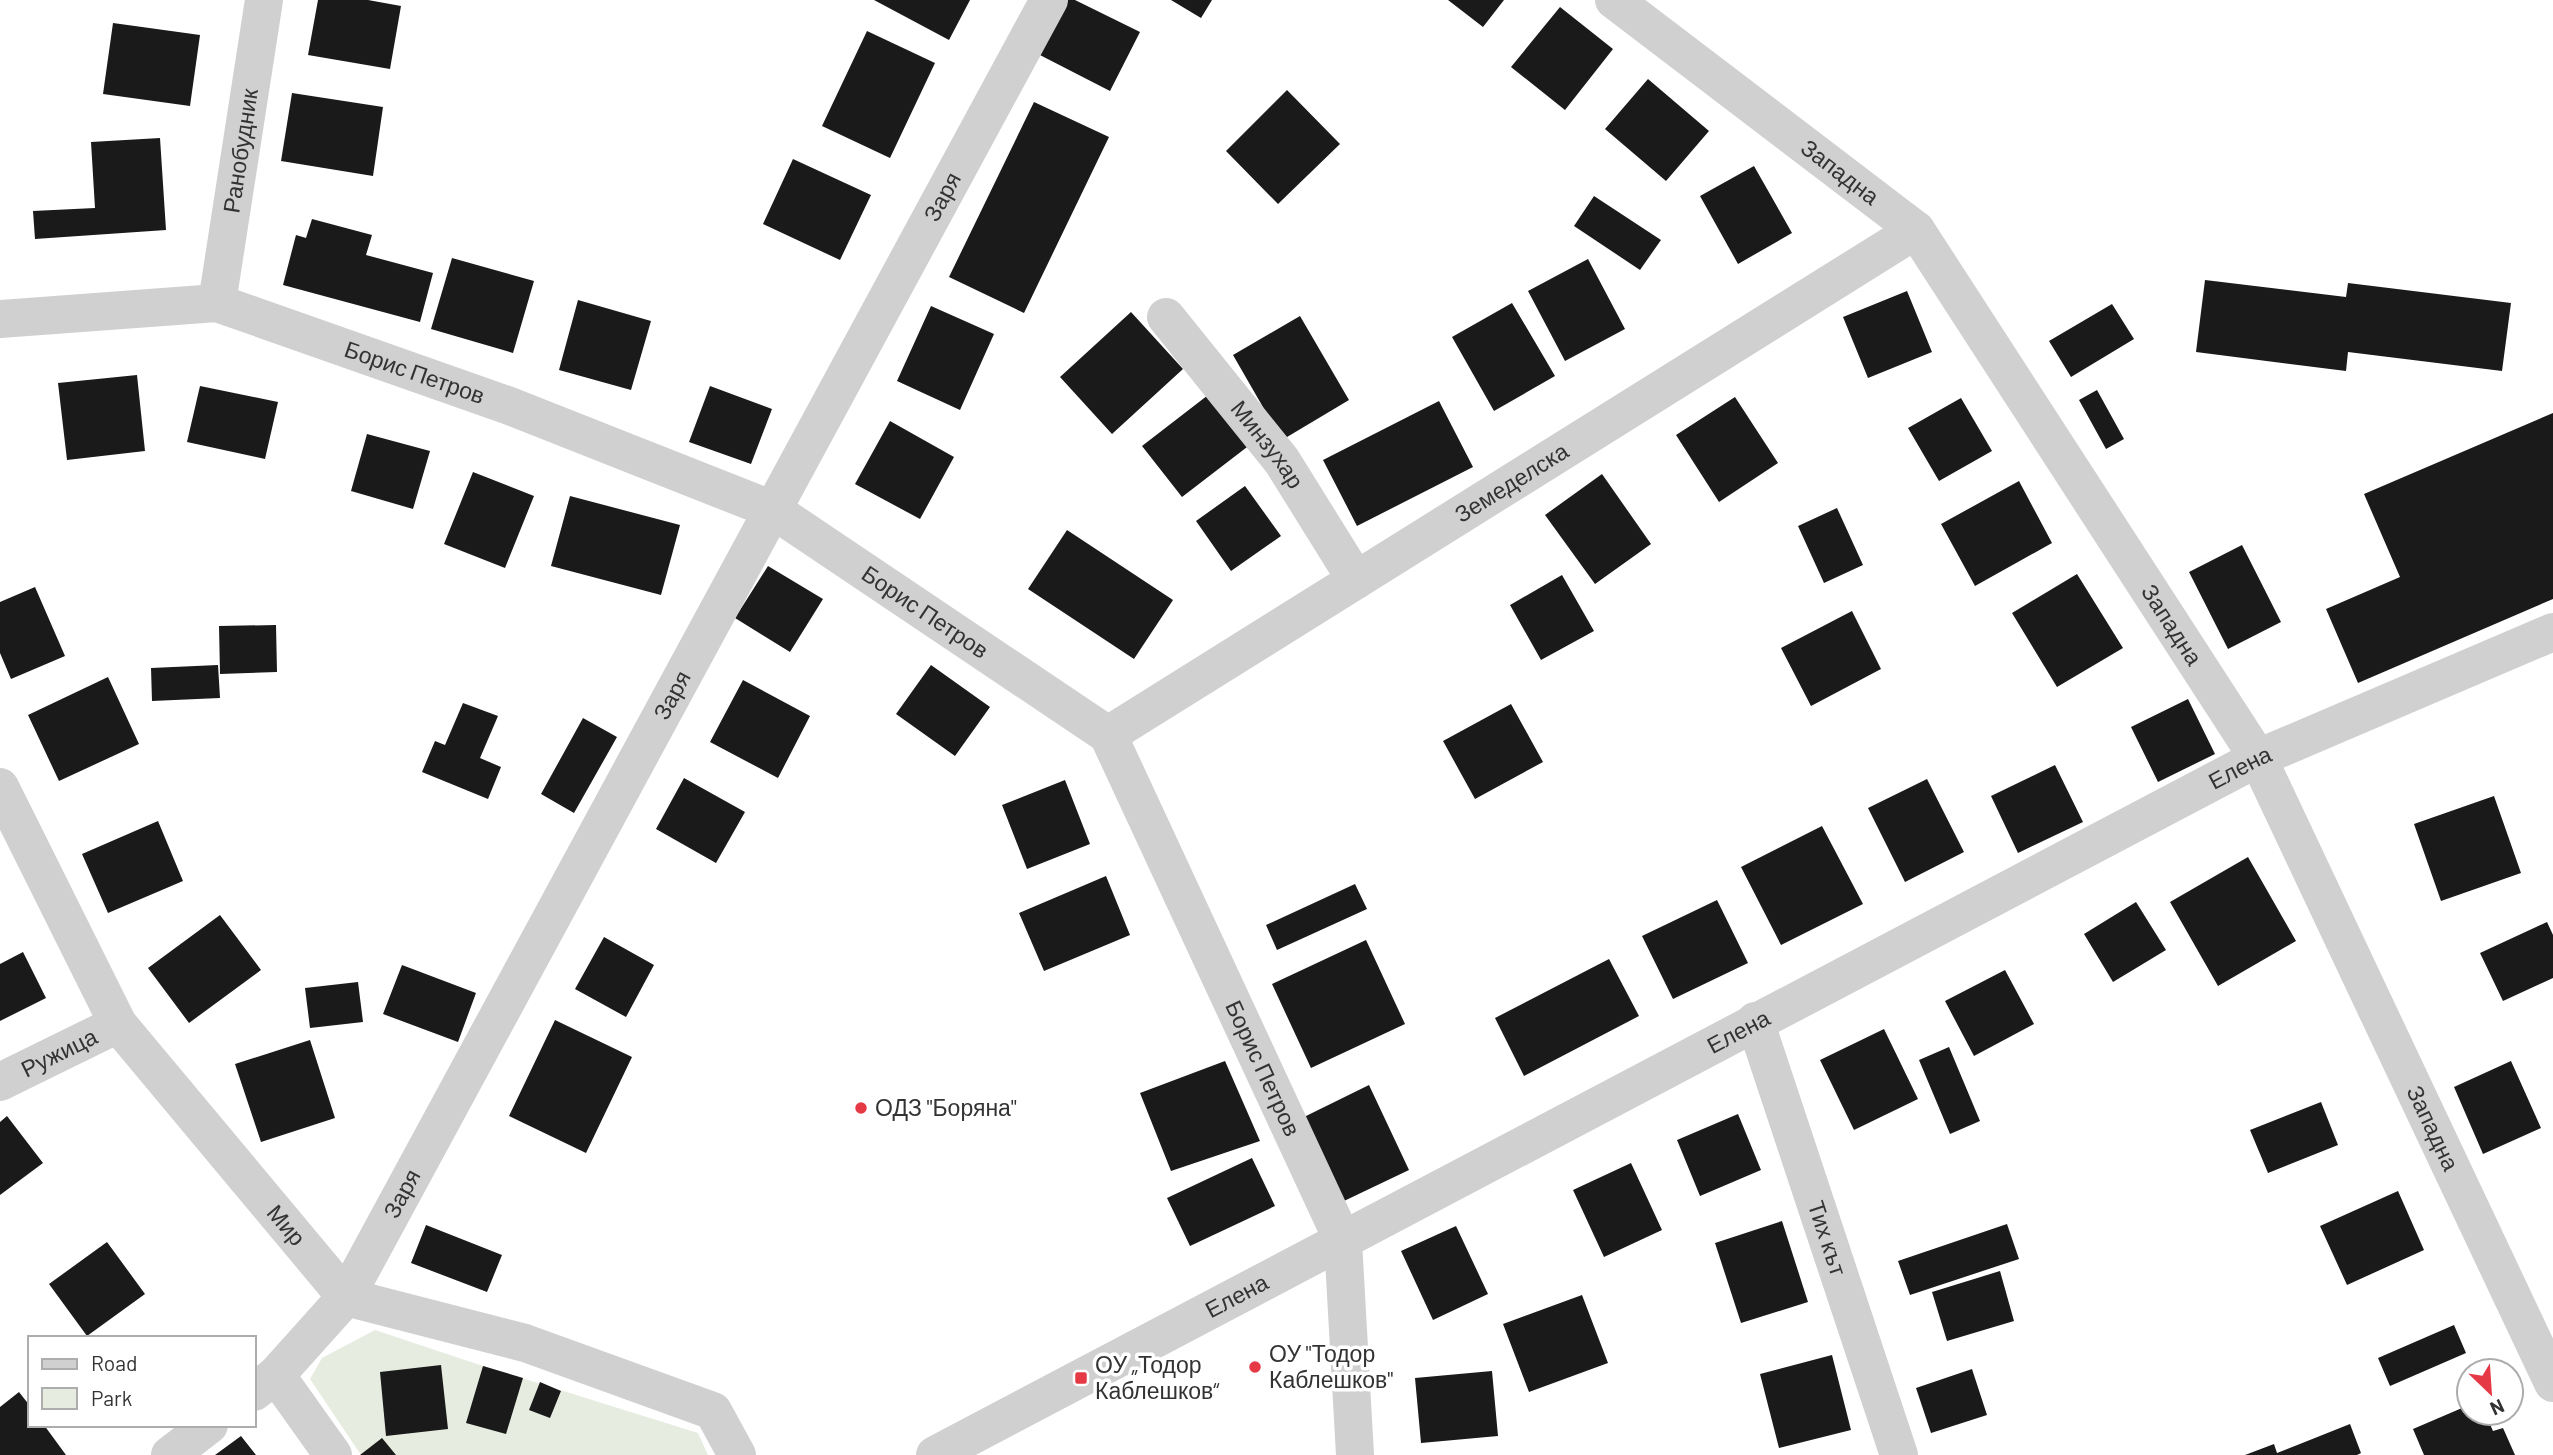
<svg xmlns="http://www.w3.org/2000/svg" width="2553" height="1455" font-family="Barlow,sans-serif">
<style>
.green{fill:#e6ecdf}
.building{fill:#1a1a1a}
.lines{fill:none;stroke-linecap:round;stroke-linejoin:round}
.minor{stroke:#d0d0d0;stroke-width:38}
.poi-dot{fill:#e63946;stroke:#fff;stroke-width:2.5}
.labels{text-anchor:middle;stroke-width:7;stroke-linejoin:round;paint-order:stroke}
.street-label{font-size:23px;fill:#333;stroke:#fff}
.poi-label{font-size:23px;fill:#333;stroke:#fff;text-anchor:start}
</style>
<rect width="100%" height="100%" fill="#fff"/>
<!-- green -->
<path class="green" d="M375 1330 483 1366 698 1433 708 1455H361L310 1379 322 1358Z"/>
<!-- building -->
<path class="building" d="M318 0H368L401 6 390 69 308 55Z
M874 0H970L949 40Z
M1062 0H1075L1140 32 1110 91 1036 53Z
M1171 0H1212L1201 18Z
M1448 0H1504L1483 27Z
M1560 7 1613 49 1565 110 1511 67Z
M113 23 200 35 190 106 103 94Z
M867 31 935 63 890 158 822 126Z
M1648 79 1709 131 1666 181 1605 129Z
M1287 90 1340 144 1278 204 1226 151Z
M292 93 383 107 373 176 281 161Z
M1034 102 1109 137 1024 313 949 277Z
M160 138 166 230 35 239 33 211 95 208 91 142Z
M793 159 871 195 840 260 763 224Z
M1754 166 1792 233 1738 264 1700 196Z
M1594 196 1661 240 1640 270 1574 226Z
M312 219 372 235 366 255 433 273 420 322 283 285 296 235 306 238Z
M452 258 534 281 513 353 431 329Z
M1588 259 1625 329 1565 361 1528 291Z
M2205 280 2346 297 2348 283 2511 303 2502 371 2348 352 2346 371 2196 352Z
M1907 291 1932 352 1868 378 1843 317Z
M578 300 651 321 631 390 559 370Z
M1512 303 1555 376 1494 411 1452 337Z
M2112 304 2134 339 2071 377 2049 341Z
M931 306 994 334 960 410 897 381Z
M1131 312 1183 369 1112 434 1060 377Z
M1300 316 1349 400 1282 440 1233 355Z
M137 375 145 451 67 460 58 383Z
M200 386 278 402 265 459 187 442Z
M710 386 772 409 751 464 689 442Z
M2097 390 2124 439 2106 449 2079 400Z
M1212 392 1251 444 1182 497 1142 446Z
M1735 397 1778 463 1719 502 1676 435Z
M1961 398 1992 451 1939 481 1908 428Z
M1439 401 1473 467 1357 526 1323 460Z
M2553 413V599L2358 683 2326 609 2400 577 2364 494Z
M890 421 954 457 920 519 855 484Z
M367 434 430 451 413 509 351 491Z
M473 472 534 496 505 568 444 544Z
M1602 474 1651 544 1595 584 1545 515Z
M2019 481 2052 543 1975 586 1941 524Z
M1245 486 1281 536 1231 571 1196 521Z
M570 496 680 525 661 595 551 566Z
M1837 508 1863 565 1824 583 1798 526Z
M1067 530 1173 600 1134 659 1028 589Z
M2242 545 2281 622 2228 649 2189 572Z
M768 566 823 599 790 652 735 618Z
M2077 574 2123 648 2057 687 2012 613Z
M1562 575 1594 631 1541 660 1510 605Z
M35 587 65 656 11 679 0 653V602Z
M1852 611 1881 669 1811 706 1781 648Z
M276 625 277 672 220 674 219 626Z
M218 665 220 698 152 701 151 668Z
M931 665 990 707 955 756 896 714Z
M108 677 139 744 59 781 28 715Z
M743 680 810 716 778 778 710 742Z
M2188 699 2215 754 2158 782 2131 727Z
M463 703 498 716 480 758 501 767 488 799 422 772 435 741 445 745Z
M1511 704 1543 762 1475 799 1443 741Z
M583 718 617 737 574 813 541 794Z
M2055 765 2083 822 2018 853 1991 796Z
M684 778 745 812 716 863 656 829Z
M1927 779 1964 852 1905 882 1868 808Z
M1065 780 1090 844 1027 869 1002 805Z
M2494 796 2521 873 2441 901 2414 824Z
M158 821 183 881 108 913 82 854Z
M1822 826 1863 904 1781 945 1741 867Z
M2248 857 2296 941 2218 986 2170 902Z
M1106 876 1130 935 1044 971 1019 913Z
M1355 884 1367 909 1277 950 1266 925Z
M1717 900 1748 963 1673 999 1642 936Z
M2136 902 2166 950 2113 982 2084 934Z
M220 915 261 970 189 1023 148 968Z
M2547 922 2553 935V978L2503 1001 2480 953Z
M604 937 654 965 626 1017 575 989Z
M1366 940 1405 1024 1311 1068 1272 984Z
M23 952 46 998 0 1021V964Z
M1609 959 1639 1016 1524 1076 1495 1018Z
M402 965 476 993 458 1042 383 1014Z
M2005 970 2034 1024 1974 1056 1945 1001Z
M358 982 363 1022 310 1028 305 988Z
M555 1020 632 1057 586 1153 509 1116Z
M1884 1029 1918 1099 1854 1130 1820 1060Z
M310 1040 335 1118 261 1142 235 1064Z
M1949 1047 1980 1121 1950 1134 1919 1060Z
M1225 1061 1260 1141 1171 1171 1140 1093Z
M2511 1061 2541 1128 2483 1154 2454 1087Z
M1369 1085 1409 1170 1344 1201 1304 1117Z
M2321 1102 2338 1145 2268 1173 2250 1130Z
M1738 1114 1761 1170 1700 1196 1677 1140Z
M7 1116 43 1163 0 1195V1122Z
M1252 1158 1275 1206 1190 1246 1167 1198Z
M1631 1163 1662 1230 1604 1257 1573 1190Z
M2398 1191 2424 1250 2347 1285 2320 1226Z
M1782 1221 1808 1302 1741 1323 1715 1243Z
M2007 1224 2019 1259 1910 1295 1898 1261Z
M426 1225 502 1255 487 1292 411 1263Z
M1456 1226 1488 1294 1433 1320 1401 1251Z
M107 1242 145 1294 87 1336 49 1284Z
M2000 1271 2014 1321 1947 1341 1932 1292Z
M1582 1295 1608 1363 1529 1392 1503 1324Z
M2454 1325 2466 1353 2390 1386 2378 1358Z
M1832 1355 1851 1430 1779 1448 1760 1374Z
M441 1365 448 1429 386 1436 380 1372Z
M483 1366 523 1378 506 1434 466 1423Z
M1972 1369 1987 1415 1931 1433 1916 1388Z
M1492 1371 1498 1436 1421 1443 1415 1378Z
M540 1382 561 1391 550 1418 529 1410Z
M19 1392 30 1406V1425H44L66 1455H0V1407Z
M2469 1405V1413H2485L2493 1431 2503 1428 2515 1455H2424L2413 1429Z
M2350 1424 2361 1453 2357 1455H2245L2274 1444 2277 1453Z
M241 1436 256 1455H215Z
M382 1438 396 1455H360Z"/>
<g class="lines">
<!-- minor -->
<g class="minor">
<path id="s1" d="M1614 0 1916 230 2258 758 2553 1383"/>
<path id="s2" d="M217 303 264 0"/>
<path id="s3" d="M1166 317 1282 461 1356 580"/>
<path id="s4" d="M0 319 217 303 507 405 773 510 1108 735 1343 1241 1355 1455"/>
<path id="s5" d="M1108 735 1916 230"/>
<path id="s6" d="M0 787 118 1024 346 1297 525 1343 713 1411 737 1455"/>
<path id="s7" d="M1755 1021 1899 1455"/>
<path id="s8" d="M0 1082 118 1024"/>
<path d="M276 1375 333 1455"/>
<path id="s9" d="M254 1392 276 1375 346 1297 1049 0"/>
<path d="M170 1455 209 1425"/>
<path id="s10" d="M935 1455 2258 758 2553 632"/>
</g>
</g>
<!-- markers -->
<g class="poi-dot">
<circle cx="861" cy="1108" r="7"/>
<circle cx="1255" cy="1367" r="7"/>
<rect x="1074" y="1371" width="14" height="14" rx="3.5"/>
</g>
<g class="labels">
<!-- street labels -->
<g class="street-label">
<text dy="8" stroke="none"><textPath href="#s2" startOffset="154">Ранобудник</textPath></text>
<text dy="8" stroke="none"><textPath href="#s1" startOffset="284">Западна</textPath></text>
<text dy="8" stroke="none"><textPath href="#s9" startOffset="1384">Заря</textPath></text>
<text dy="8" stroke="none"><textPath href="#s4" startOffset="427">Борис Петров</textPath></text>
<text dy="8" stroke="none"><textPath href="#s3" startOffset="163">Минзухар</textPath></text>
<text dy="8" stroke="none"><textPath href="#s5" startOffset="476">Земеделска</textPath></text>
<text dy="8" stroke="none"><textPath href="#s4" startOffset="994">Борис Петров</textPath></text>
<text dy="8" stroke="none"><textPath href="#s1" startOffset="850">Западна</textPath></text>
<text dy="8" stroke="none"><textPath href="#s9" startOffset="817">Заря</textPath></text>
<text dy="8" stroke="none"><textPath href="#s10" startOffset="1475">Елена</textPath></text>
<text dy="8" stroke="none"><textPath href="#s10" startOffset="908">Елена</textPath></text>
<text dy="8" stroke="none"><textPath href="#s8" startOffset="66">Ружица</textPath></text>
<text dy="8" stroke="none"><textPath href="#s4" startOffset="1582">Борис Петров</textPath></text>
<text dy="8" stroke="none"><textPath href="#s1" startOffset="1418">Западна</textPath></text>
<text dy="8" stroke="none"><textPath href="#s9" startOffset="250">Заря</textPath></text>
<text dy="8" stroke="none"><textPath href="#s6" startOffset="527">Мир</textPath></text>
<text dy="8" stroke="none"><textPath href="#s7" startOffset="229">Тих кът</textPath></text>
<text dy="8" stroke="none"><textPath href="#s10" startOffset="341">Елена</textPath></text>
</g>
<!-- poi labels -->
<g class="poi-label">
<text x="875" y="1116">ОДЗ "Боряна"</text>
<text x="1269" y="1362">ОУ "Тодор<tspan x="1269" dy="26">Каблешков"</tspan></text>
<text x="1095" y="1373">ОУ „Тодор<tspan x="1095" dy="26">Каблешков“</tspan></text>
</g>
</g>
<!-- legend -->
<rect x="28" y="1336" width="228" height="91" fill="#ffffff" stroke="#adadad" stroke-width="2"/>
<rect x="42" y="1359" width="35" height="10" fill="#d0d0d0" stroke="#adadad" stroke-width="2"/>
<text x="91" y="1371" font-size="21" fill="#333333">Road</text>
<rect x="42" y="1388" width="35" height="21" fill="#e6ecdf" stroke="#adadad" stroke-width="2"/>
<text x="91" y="1406" font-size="21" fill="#333333">Park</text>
<!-- north arrow -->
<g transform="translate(2490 1392) rotate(155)"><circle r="33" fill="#ffffff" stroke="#adadad" stroke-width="2"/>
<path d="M0-5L12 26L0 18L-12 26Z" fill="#e63946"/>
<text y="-10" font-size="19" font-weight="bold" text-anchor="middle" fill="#333333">N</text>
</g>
</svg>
